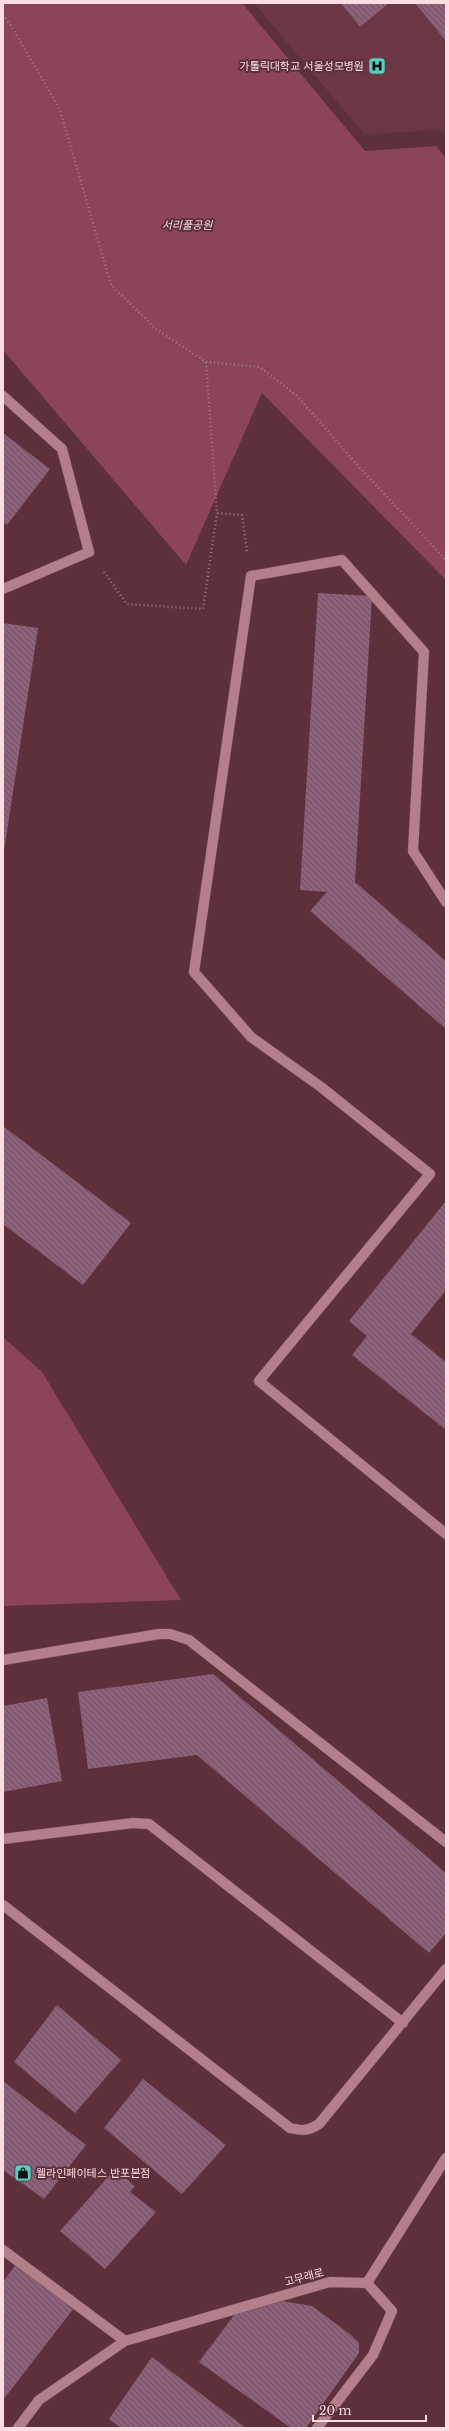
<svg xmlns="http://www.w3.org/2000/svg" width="449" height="2431" font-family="'Libre Baskerville','Noto Sans KR',serif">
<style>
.built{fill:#6c3745}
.green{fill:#8b4557}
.building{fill:url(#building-back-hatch)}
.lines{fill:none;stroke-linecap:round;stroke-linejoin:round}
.minor-casing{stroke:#744e59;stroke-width:11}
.path{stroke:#a17b84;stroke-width:2.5;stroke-dasharray:1 3;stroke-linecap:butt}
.minor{stroke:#b37f8a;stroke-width:10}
.labels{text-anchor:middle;stroke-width:4;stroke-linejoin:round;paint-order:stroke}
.poi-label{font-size:11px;fill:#fbdde3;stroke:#5d303b;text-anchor:end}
.park-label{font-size:11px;font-style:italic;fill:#f4dadf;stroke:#5d303b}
.street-label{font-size:11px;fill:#fbdde3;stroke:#5d303b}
</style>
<defs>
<pattern id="building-back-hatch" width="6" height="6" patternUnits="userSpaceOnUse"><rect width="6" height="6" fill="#8d617a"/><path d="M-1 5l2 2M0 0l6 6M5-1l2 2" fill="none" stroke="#6c525f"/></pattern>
</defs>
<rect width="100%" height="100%" fill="#5d303b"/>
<!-- built -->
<path class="built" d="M254 3H446V136L441 130 364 134Z"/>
<!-- green -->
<path class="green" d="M3 3H242L365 151 436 146 446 158V580L262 393 186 565 3 350Z
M3 1337 42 1372 181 1600 3 1606Z"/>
<!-- building -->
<path class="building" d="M341 3H389L360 27Z
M415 3H446V41Z
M3 433 50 469 7 525 3 522Z
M318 593 372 596 355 882 446 961V1029L310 911 327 892 300 890Z
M3 623 38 628 4 851H3Z
M3 1126 131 1223 83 1285 3 1224Z
M446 1201V1290L411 1334 446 1362V1430L352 1355 367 1336 349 1321Z
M213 1674 446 1873V1933L429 1953 197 1755 88 1769 78 1692Z
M47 1698 62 1781 3 1792V1706Z
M57 2005 121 2060 75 2113 14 2062Z
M143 2079 226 2145 182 2194 104 2128Z
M3 2081 86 2145 44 2199 3 2170Z
M115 2169 135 2186 130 2192 156 2212 105 2269 60 2231Z
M16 2264 74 2308 3 2400V2282Z
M282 2301 312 2306 351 2335 359 2343V2353L306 2428H291L199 2362 235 2314Z
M152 2357 246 2428H121L109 2419Z"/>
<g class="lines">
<defs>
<path id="minor" d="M3 396 62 449 89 552 3 589
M446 902 413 851 424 652 342 560 251 576 194 972 251 1037 321 1087 430 1174 259 1381 446 1534
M3 1660 159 1634H170L189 1640 446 1842
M3 1839 133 1823 149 1824 403 2023
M3 1905 290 2128C303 2131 308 2131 319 2124L446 1969
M3 2250 125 2341
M367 2283 446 2158
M18 2428 39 2400 125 2341 330 2282 367 2283 392 2311 373 2355 317 2428"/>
</defs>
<!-- minor casing -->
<use href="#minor" class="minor-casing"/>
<!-- path -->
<path class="path" d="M3 15 12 27 60 110 111 285 156 329 206 362 260 367 297 396 360 468 446 560
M206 362 217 513 242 515 247 552
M104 572 127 604 203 609 217 513"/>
<!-- minor -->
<use href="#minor" class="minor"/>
</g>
<!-- icons -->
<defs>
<symbol id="hospital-square" viewBox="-11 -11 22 22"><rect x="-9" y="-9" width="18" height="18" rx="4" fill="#58cec0" stroke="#5d303b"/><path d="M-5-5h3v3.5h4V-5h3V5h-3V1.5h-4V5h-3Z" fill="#111"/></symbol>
<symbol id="shop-square" viewBox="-11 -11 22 22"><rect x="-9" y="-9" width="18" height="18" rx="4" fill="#58cec0" stroke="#5d303b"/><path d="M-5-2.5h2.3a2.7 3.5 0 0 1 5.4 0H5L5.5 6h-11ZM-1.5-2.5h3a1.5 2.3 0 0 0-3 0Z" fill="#111"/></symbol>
</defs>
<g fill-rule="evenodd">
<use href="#hospital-square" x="367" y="56" width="20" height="20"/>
<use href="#shop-square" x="13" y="2163" width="20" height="20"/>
</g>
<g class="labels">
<!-- poi labels -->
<g class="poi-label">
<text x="364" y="70">가톨릭대학교 서울성모병원</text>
<text x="36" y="2177" text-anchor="start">웰라인페이테스 반포본점</text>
</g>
<!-- park labels -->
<g class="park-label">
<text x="187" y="229">서리풀공원</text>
</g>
<!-- street labels -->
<g class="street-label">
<text transform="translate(304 2277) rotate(-15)" y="4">고무래로</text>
</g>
</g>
<!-- border -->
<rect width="449" height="2431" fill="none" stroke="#fbdde3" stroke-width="8"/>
<!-- scale -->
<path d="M313 2415v6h113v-6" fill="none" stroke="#fbdde3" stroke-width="2"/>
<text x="319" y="2415" font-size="12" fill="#fbdde3" stroke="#5d303b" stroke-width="3" paint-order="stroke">20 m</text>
</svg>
